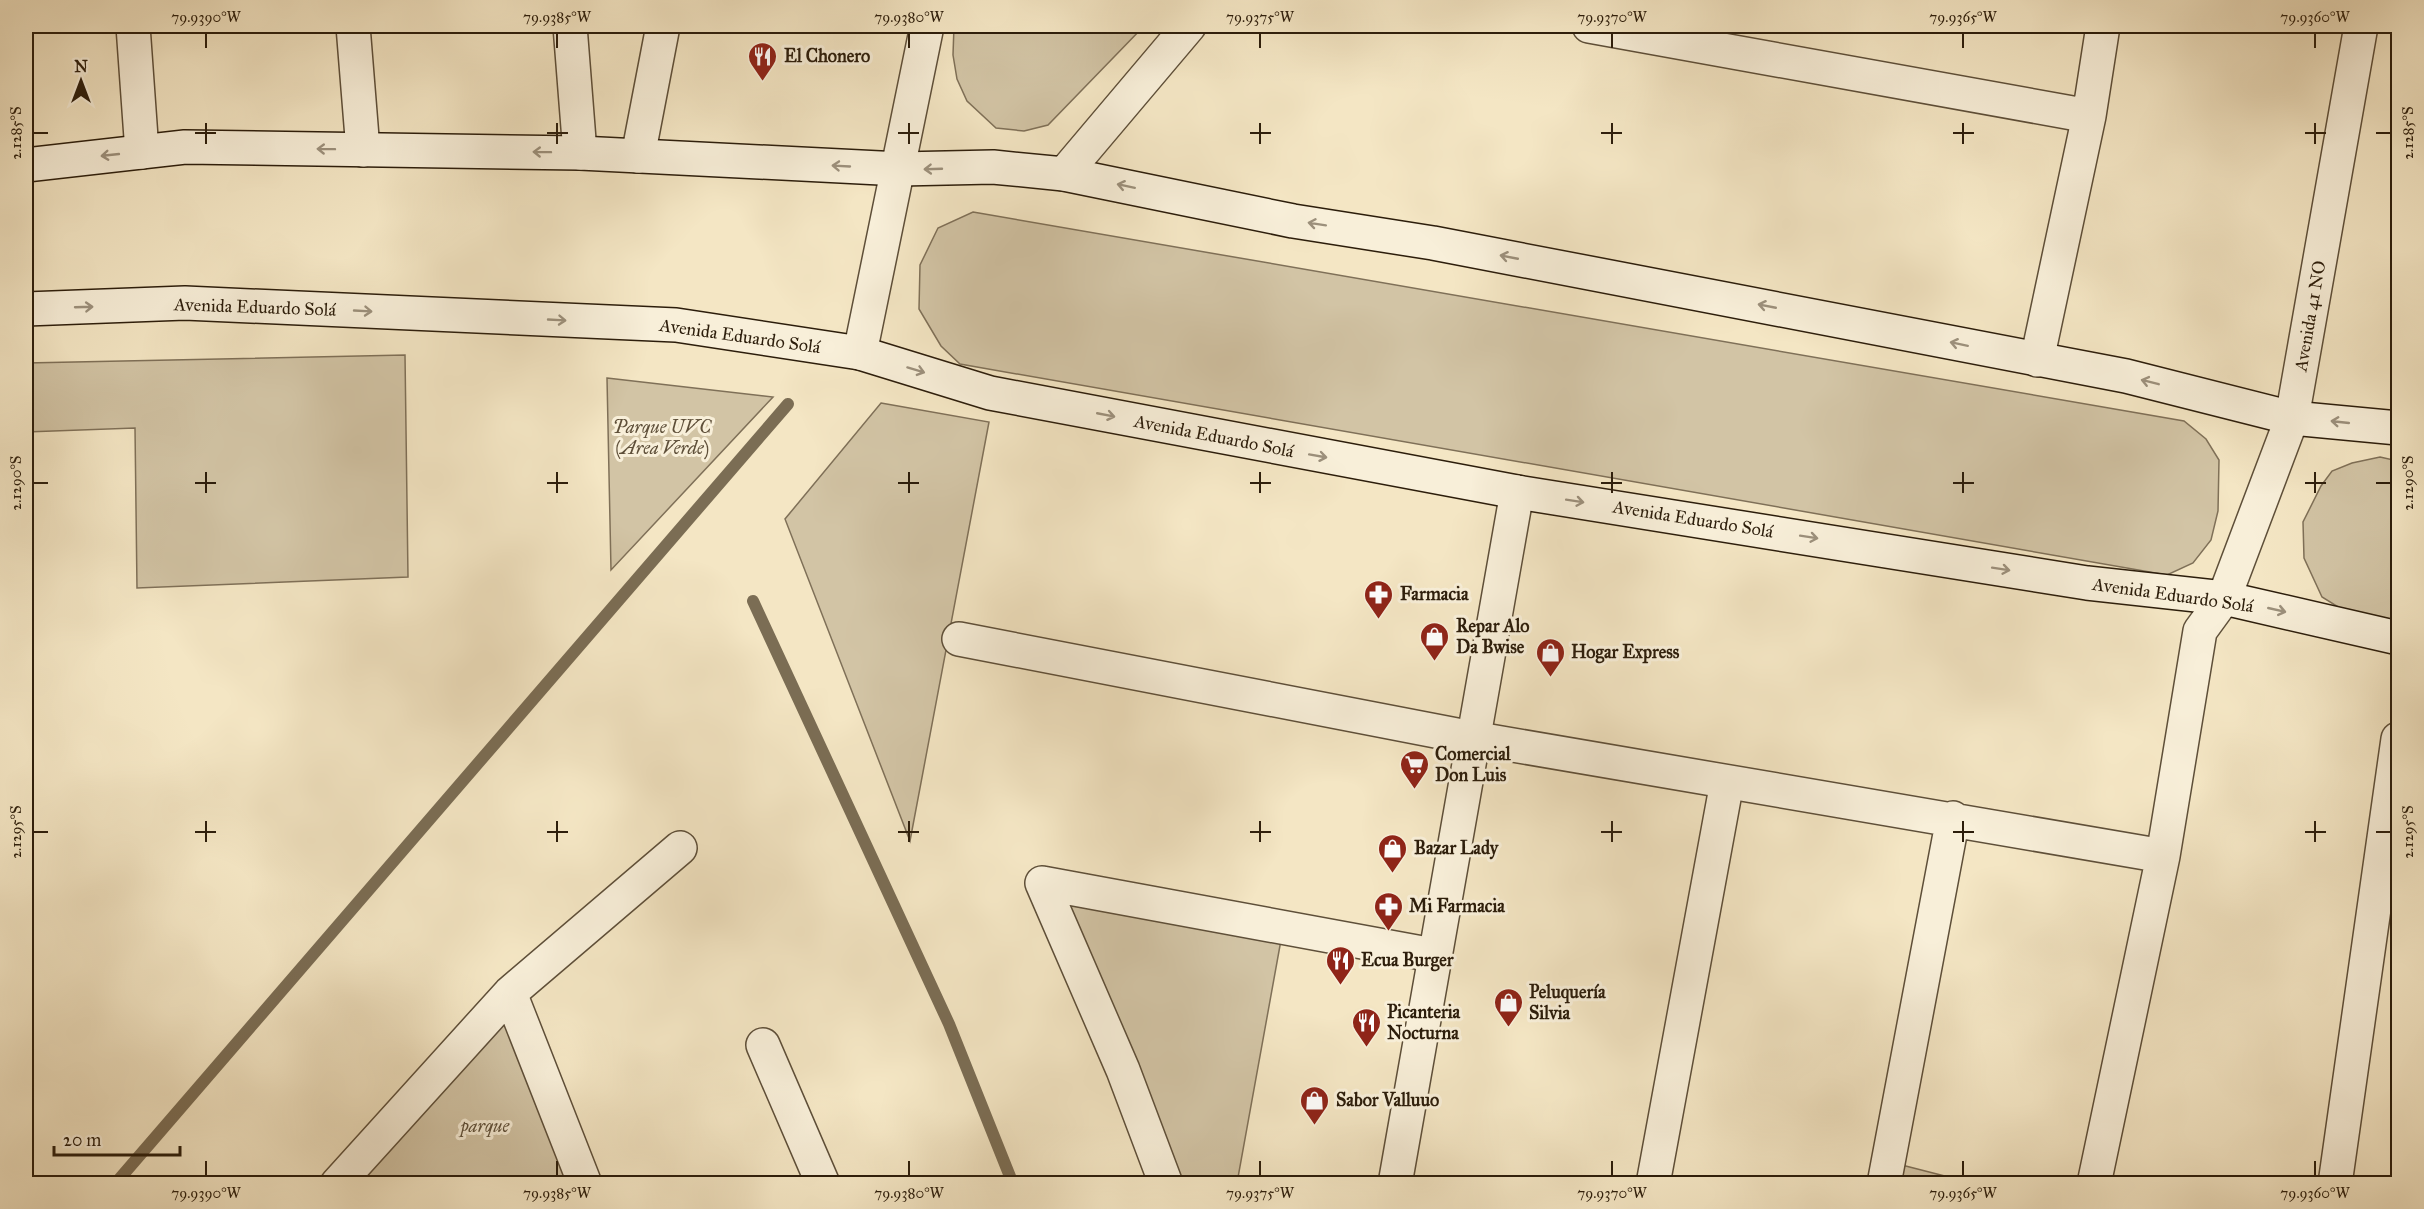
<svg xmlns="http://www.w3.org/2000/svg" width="2424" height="1209" font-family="'IM FELL Great Primer',serif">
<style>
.green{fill:#d2c4a5;stroke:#7f7058;stroke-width:1.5}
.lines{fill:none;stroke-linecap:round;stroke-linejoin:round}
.stream{stroke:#7b6d54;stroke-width:12}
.minor-casing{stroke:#5e4f39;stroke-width:36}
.tertiary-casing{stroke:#5e4f39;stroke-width:36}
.secondary-casing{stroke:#2c1d0b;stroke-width:36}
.minor{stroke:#f8efd9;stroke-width:33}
.tertiary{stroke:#f8efd9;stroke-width:33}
.secondary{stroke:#f8efd9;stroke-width:33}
.oneway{stroke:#9c907c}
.ticks{fill:none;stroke:#2c1d0b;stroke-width:2}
.labels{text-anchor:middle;stroke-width:6;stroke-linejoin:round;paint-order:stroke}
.poi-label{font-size:18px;font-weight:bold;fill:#2c1d0b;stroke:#f8efd9;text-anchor:start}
.street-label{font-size:18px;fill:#2c1d0b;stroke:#f8efd9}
.park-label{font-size:18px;font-style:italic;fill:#5e4f39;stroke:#f8efd9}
.neatline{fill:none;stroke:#2c1d0b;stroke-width:2}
.ticks-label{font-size:15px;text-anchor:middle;fill:#2c1d0b}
</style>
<rect width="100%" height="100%" fill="#f4e6c4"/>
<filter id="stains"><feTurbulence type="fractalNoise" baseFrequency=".00333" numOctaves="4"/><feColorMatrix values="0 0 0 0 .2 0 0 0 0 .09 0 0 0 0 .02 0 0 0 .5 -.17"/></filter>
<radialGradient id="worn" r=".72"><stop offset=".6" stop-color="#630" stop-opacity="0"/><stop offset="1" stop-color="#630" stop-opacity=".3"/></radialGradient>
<!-- green -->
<path class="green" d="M954 26H1144L1048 125 1024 131 996 128 967 101 957 79 953 55Z
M973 212 2184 421 2206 439 2219 460 2218 511 2211 540 2193 563 2167 575 960 364 941 346 919 309 920 265 938 228Z
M405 355 408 577 137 588 135 428 26 432V363Z
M607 378 773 397 611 570Z
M881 403 989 422 910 841 785 519Z
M2380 457 2398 461V623L2351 615 2322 597 2304 558 2303 522 2321 486 2332 471 2352 463Z
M1055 885 1283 929 1237 1183H1169Z
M505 1019 570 1183H350Z
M1894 1163 1972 1183 1891 1184Z"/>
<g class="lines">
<!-- stream -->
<path class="stream" d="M753 601 949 1024 1013 1184
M115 1184 788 404"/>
<defs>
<path id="minor" d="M133 26 142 152
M353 26 363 150
M570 26 580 153
M1589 26 2089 116
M638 156 663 26
M1064 174 1189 26
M860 353 927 26
M2037 360 2089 116 2103 26
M959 639 1472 738 2163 856 2200 631 2224 598 2292 418 2361 26
M1042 883 1433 955
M1042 883 1123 1070 1166 1184
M510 993 585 1184
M763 1045 823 1184
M337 1184 510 993 680 848
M1653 1184 1727 782
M1884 1184 1953 818
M2094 1184 2163 856
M2335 1184 2398 739"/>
<path id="tertiary" d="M1395 1184 1517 492"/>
<path id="secondary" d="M26 165 185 147 580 153 900 169 993 167 1064 174 1293 221 1433 243 2126 376 2292 418 2398 428
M26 309 185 303 676 325 860 353 990 393 1517 492 2087 583 2224 598 2398 638"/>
</defs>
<!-- minor casing -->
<use href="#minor" class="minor-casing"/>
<!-- tertiary casing -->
<use href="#tertiary" class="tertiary-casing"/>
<!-- secondary casing -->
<use href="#secondary" class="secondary-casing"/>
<!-- minor -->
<use href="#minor" class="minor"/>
<!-- tertiary -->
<use href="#tertiary" class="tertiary"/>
<!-- secondary -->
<use href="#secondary" class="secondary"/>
</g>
<!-- one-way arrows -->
<defs><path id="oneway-shaft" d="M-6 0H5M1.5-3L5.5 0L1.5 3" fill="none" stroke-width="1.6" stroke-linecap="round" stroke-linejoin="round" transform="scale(1.5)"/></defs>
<g class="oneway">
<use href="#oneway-shaft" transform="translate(326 149) rotate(-179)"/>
<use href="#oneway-shaft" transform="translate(542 152) rotate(-179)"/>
<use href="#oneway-shaft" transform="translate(110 155) rotate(174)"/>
<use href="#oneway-shaft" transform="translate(841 166) rotate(-177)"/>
<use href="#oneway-shaft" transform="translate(933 169) rotate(178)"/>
<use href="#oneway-shaft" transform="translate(1126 186) rotate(-168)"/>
<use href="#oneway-shaft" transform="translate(1317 224) rotate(-171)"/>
<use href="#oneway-shaft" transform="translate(1509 257) rotate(-169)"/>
<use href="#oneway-shaft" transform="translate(1767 306) rotate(-169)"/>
<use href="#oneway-shaft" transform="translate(84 307) rotate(-2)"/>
<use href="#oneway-shaft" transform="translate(363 311) rotate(3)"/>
<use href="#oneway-shaft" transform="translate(557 320) rotate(3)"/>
<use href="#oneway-shaft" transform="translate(1959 344) rotate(-168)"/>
<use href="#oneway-shaft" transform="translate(916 370) rotate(17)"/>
<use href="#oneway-shaft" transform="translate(2150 382) rotate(-166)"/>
<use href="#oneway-shaft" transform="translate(1106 415) rotate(11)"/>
<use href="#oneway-shaft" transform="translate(2340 422) rotate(-174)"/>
<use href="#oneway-shaft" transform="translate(1318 456) rotate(10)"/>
<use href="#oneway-shaft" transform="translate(1575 501) rotate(9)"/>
<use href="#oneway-shaft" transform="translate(1809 537) rotate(9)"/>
<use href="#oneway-shaft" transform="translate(2001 569) rotate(9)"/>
<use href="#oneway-shaft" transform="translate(2277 610) rotate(13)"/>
</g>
<!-- ticks -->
<path class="ticks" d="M206 33V48M557 33V48M909 33V48M1260 33V48M1612 33V48M1963 33V48M2315 33V48M206 123V144M557 123V144M909 123V144M1260 123V144M1612 123V144M1963 123V144M2315 123V144M33 133H48M195 133H216M547 133H568M898 133H919M1250 133H1271M1601 133H1622M1953 133H1974M2305 133H2326M2376 133H2391M206 472V493M557 472V493M909 472V493M1260 472V493M1612 472V493M1963 472V493M2315 472V493M33 483H48M195 483H216M547 483H568M898 483H919M1250 483H1271M1601 483H1622M1953 483H1974M2305 483H2326M2376 483H2391M206 821V842M557 821V842M909 821V842M1260 821V842M1612 821V842M1963 821V842M2315 821V842M33 832H48M195 832H216M547 832H568M898 832H919M1250 832H1271M1601 832H1622M1953 832H1974M2305 832H2326M2376 832H2391M206 1161V1176M557 1161V1176M909 1161V1176M1260 1161V1176M1612 1161V1176M1963 1161V1176M2315 1161V1176"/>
<!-- icons -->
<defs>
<symbol id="restaurant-pin" viewBox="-11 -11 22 30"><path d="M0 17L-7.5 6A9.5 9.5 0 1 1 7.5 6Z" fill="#8f2418" stroke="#f8efd9"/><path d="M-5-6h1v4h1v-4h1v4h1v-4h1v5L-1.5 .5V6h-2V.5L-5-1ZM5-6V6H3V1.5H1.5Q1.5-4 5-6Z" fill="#fff"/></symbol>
<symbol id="pharmacy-pin" viewBox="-11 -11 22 30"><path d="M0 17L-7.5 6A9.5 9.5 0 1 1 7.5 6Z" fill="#8f2418" stroke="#f8efd9"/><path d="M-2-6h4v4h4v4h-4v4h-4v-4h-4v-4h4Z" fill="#fff"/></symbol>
<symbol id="shop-pin" viewBox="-11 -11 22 30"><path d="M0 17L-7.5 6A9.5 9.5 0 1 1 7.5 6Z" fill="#8f2418" stroke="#f8efd9"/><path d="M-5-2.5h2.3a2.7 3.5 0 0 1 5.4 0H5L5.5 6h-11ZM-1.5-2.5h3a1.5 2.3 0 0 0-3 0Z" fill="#fff"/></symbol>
<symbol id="supermarket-pin" viewBox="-11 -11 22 30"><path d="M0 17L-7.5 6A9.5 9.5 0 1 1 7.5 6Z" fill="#8f2418" stroke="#f8efd9"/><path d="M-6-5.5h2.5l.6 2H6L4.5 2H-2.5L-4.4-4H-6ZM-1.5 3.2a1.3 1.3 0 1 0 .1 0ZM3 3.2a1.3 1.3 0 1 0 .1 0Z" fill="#fff"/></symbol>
</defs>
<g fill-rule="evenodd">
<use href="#restaurant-pin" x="746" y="40" width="33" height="45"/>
<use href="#pharmacy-pin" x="1362" y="578" width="33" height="45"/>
<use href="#shop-pin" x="1418" y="620" width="33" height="45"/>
<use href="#shop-pin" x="1534" y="636" width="33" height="45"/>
<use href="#supermarket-pin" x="1398" y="748" width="33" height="45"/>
<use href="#shop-pin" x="1376" y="832" width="33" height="45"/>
<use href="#pharmacy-pin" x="1372" y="890" width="33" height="45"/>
<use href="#restaurant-pin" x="1324" y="944" width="33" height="45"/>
<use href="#shop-pin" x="1492" y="986" width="33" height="45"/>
<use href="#restaurant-pin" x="1350" y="1006" width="33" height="45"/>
<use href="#shop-pin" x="1298" y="1084" width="33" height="45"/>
</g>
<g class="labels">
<!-- poi labels -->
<g class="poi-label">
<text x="784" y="62">El Chonero</text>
<text x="1400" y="600">Farmacia</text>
<text x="1456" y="632">Repar Alo<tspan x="1456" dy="21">Da Bwise</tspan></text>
<text x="1571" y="658">Hogar Express</text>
<text x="1435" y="760">Comercial<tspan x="1435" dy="21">Don Luis</tspan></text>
<text x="1414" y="854">Bazar Lady</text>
<text x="1409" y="912">Mi Farmacia</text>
<text x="1361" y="966">Ecua Burger</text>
<text x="1529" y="998">Peluquería<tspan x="1529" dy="21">Silvia</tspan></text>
<text x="1387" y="1018">Picanteria<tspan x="1387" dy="21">Nocturna</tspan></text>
<text x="1336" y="1106">Sabor Valluuo</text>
</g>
<!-- street labels -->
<g class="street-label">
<text transform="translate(255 307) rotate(2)" y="6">Avenida Eduardo Solá</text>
<text transform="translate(2310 316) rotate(-80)" y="6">Avenida 41 NO</text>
<text transform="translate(740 336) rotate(8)" y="6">Avenida Eduardo Solá</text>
<text transform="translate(1214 436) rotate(11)" y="6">Avenida Eduardo Solá</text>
<text transform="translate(1693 519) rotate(9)" y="6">Avenida Eduardo Solá</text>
<text transform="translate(2173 595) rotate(8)" y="6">Avenida Eduardo Solá</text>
</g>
<!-- park labels -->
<g class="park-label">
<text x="662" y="433">Parque UVC<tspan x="662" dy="21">(Area Verde)</tspan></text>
<text x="485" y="1132">parque</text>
</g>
</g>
<!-- margin -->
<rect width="2424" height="1209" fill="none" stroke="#f4e6c4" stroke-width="66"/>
<!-- north arrow -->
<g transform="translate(81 81)" stroke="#f8efd9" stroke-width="4.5" paint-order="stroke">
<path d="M0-4.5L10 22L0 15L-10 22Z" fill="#2c1d0b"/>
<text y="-9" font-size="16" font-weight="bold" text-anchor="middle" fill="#2c1d0b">N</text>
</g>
<!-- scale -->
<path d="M54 1146v9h126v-9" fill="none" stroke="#2c1d0b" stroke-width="3"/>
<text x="63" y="1146" font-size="18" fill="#2c1d0b" stroke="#f8efd9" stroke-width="4.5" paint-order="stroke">20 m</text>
<rect x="33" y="33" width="2358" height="1143" class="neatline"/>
<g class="ticks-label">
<text x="206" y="22">79.9390°W</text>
<text x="557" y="22">79.9385°W</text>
<text x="909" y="22">79.9380°W</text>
<text x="1260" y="22">79.9375°W</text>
<text x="1612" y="22">79.9370°W</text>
<text x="1963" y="22">79.9365°W</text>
<text x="2315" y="22">79.9360°W</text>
<text transform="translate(16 133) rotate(-90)" y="5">2.1285°S</text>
<text transform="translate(2408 133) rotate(-90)" y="5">2.1285°S</text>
<text transform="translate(16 483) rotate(-90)" y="5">2.1290°S</text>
<text transform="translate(2408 483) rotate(-90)" y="5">2.1290°S</text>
<text transform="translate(16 832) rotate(-90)" y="5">2.1295°S</text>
<text transform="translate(2408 832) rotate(-90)" y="5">2.1295°S</text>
<text x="206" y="1198">79.9390°W</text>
<text x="557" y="1198">79.9385°W</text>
<text x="909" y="1198">79.9380°W</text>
<text x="1260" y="1198">79.9375°W</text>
<text x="1612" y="1198">79.9370°W</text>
<text x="1963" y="1198">79.9365°W</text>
<text x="2315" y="1198">79.9360°W</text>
</g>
<rect width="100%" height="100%" filter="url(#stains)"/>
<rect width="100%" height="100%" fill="url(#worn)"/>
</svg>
